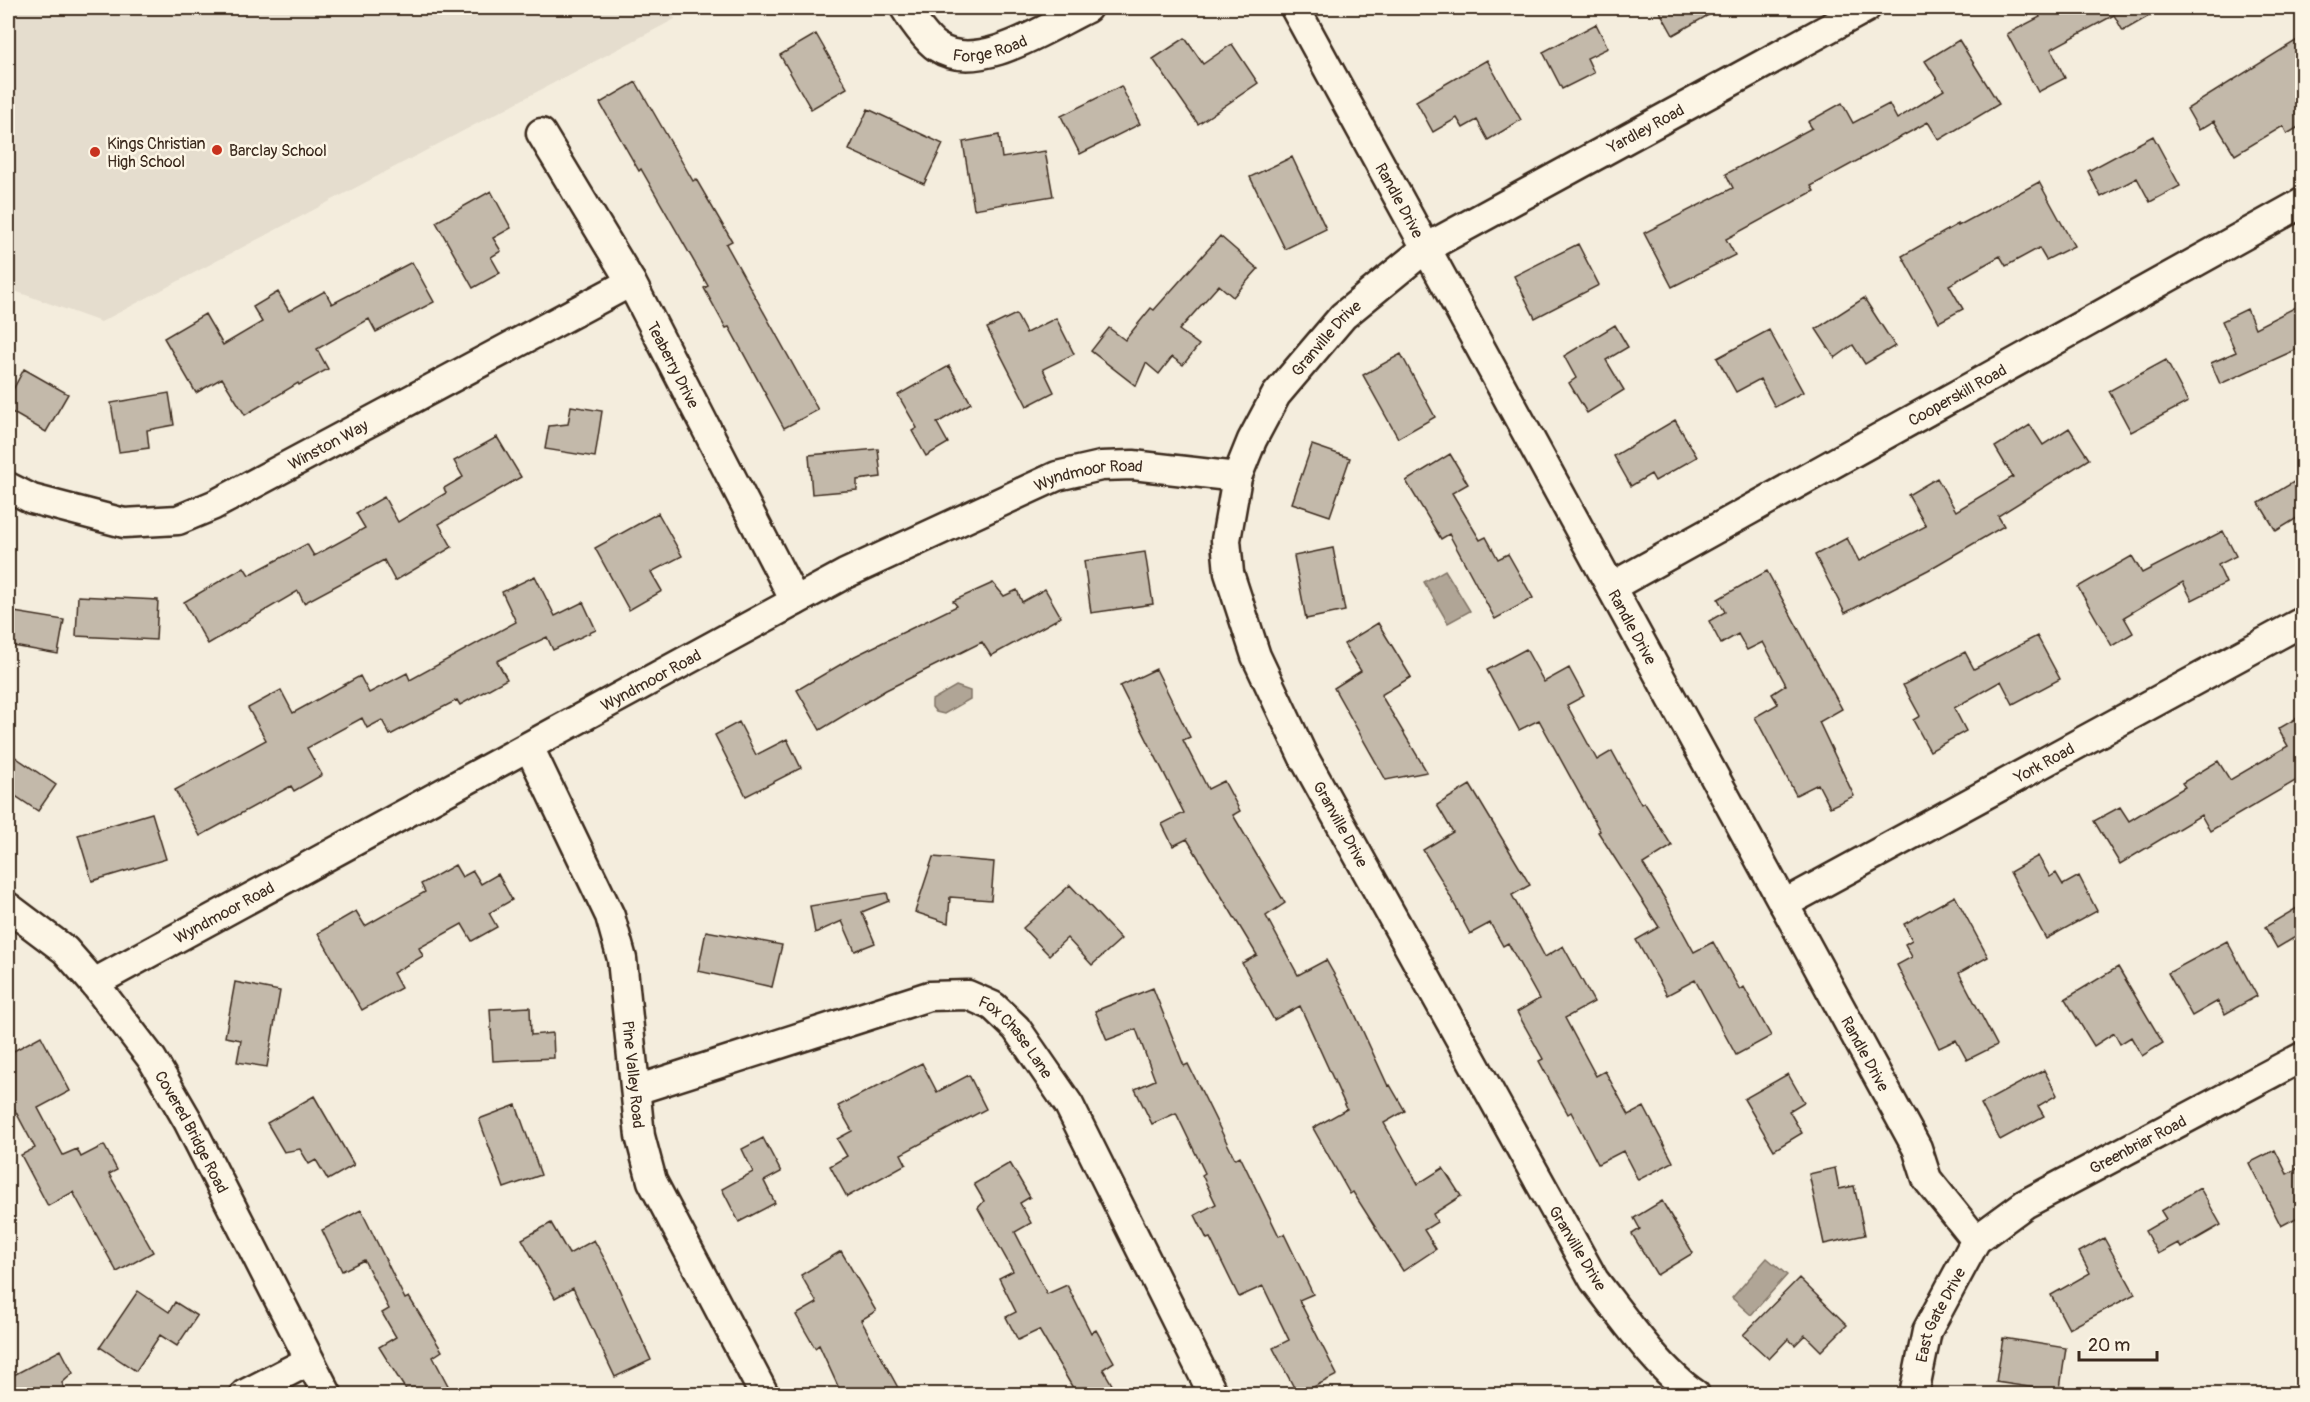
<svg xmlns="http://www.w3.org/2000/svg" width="2310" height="1402" font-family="Pangolin,sans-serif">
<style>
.built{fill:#e5ddce}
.water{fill:#b0a596;stroke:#817466;stroke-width:1.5}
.building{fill:#c3b9aa;stroke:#3b2a1e;stroke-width:1.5}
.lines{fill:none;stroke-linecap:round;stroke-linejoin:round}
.minor-casing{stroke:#3b2a1e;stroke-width:33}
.minor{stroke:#fcf5e5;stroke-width:28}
.poi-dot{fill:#c8321e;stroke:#fcf5e5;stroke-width:2}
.labels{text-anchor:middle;stroke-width:5;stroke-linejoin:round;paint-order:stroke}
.street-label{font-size:16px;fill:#3b2a1e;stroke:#fcf5e5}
.poi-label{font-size:16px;fill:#3b2a1e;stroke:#fcf5e5;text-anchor:start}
</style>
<rect width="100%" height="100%" fill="#f4eddd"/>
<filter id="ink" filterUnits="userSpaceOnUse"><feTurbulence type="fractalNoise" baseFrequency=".0167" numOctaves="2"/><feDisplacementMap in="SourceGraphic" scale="12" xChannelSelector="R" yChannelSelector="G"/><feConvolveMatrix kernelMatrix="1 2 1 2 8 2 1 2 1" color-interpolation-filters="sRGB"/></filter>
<g filter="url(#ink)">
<!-- built -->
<path class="built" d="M8 8H668L675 19 101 322 12 290 8 282Z"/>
<!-- water -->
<path class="water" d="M1445 570 1470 611 1448 623 1424 582Z
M956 686 970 691V699L944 714 936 712 932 707V700Z
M1767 1258 1787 1275 1751 1315 1732 1298Z"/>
<!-- building -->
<path class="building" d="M1658 8H1721L1673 35Z
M2035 8H2163L2123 31 2114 15 2051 49 2065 78 2038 92 2007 34 2040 17Z
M1596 24 1608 48 1587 58 1594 73 1562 89 1543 52Z
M816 34 847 88 811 109 780 55Z
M2302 37V92L2295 96 2302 109V125L2287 134 2283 126 2235 155 2214 121 2199 130 2187 109Z
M1185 38 1203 64 1232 44 1258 83 1198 124 1153 59Z
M1959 40 1999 104 1939 140 1928 122 1811 186 1814 191 1726 239 1735 255 1672 287 1644 233 1733 188 1726 174 1812 128 1808 122 1842 103 1853 123 1889 104 1897 119 1944 90 1925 61Z
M1487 60 1521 120 1488 140 1477 120 1463 128 1457 118 1433 132 1416 101Z
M636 82 693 181 696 179 732 241 726 244 818 410 784 428 729 327 726 328 704 288 708 286 641 169 639 171 600 103Z
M1121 86 1140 124 1080 154 1061 116Z
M868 109 943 144 924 184 849 150Z
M999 135 1002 158 1045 151 1053 196 974 209 963 142Z
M2153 136 2180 186 2150 202 2137 178 2101 197 2088 171Z
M1292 157 1326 229 1285 249 1250 177Z
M2039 182 2074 246 2046 260 2039 248 2006 266 2000 256 1949 285 1963 309 1939 322 1902 256 1958 224V226Z
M491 191 511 228 493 238 501 251 491 257 500 273 473 288 436 222Z
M1220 236 1258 269 1233 297 1219 285 1179 330 1199 345 1183 365 1172 357 1159 374 1146 363 1136 386 1091 351 1109 328 1125 340 1151 308 1154 310Z
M1578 244 1599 285 1535 318 1514 276Z
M412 262 434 302 376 332 369 319 317 349 328 369 299 385 298 383 245 415 222 378 196 393 164 338 205 314 223 345 262 322 253 307 278 292 289 311 325 291 332 304Z
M1864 298 1895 346 1865 364 1853 345 1835 358 1816 329Z
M2302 304V347L2220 384 2211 363 2236 352 2222 321 2247 309 2255 328Z
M1016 314 1026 333 1056 318 1074 354 1043 369 1054 392 1027 406 987 328Z
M1615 325 1628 347 1606 360 1624 390 1587 413 1569 383 1576 378 1564 356Z
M1769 330 1803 392 1775 407 1760 379 1736 392 1717 358Z
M1401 354 1435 417 1398 438 1363 375Z
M2166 360 2188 402 2131 432 2109 391Z
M949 366 971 403 937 423 948 443 926 456 912 431 917 428 898 395Z
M24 369 68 394 46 432 8 410V399Z
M169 393 174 425 147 430 149 448 119 452 111 403Z
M571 406 602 411 595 457 545 449 549 426 568 424Z
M1675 420 1697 457 1655 481 1651 474 1631 486 1614 456Z
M2030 425 2043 445 2069 428 2089 459 1998 516 2004 526 1928 570 1845 613 1815 555 1847 538 1859 561 1926 526 1908 495 1937 478 1956 511 2013 477 1995 447Z
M497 437 521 477 439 524 452 547 395 581 384 560 304 603 298 591 208 644 184 602 244 567 249 575 307 544 314 556 365 528 356 513 384 497 398 522 446 493 444 488 463 477 454 461Z
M1312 445 1350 458 1330 516 1292 503Z
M878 449 881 477 857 480V490L812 494 809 455Z
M1450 454 1468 484 1452 493 1480 540 1486 537 1498 559 1508 554 1533 598 1495 619 1449 534 1441 539 1406 481Z
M2302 477V515L2276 531 2259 503Z
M658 513 682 556 651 572 662 591 629 610 595 548Z
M2223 531 2236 556 2218 565 2226 583 2192 600 2183 582 2124 617 2133 633 2112 646 2078 587 2132 556 2142 573Z
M1333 548 1345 611 1306 619 1294 556Z
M1145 552 1153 604 1091 613 1084 561Z
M1767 571 1842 709 1819 722 1854 796 1830 807 1818 784 1796 795 1755 717 1778 704 1772 694 1786 685 1763 642 1747 650 1738 634 1721 644 1709 621 1725 612 1718 599Z
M535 576 555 616 583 602 596 630 553 650 547 637 497 661 507 679 460 705 457 700 390 735 382 720 367 728 362 718 307 748 322 775 294 791 291 786 200 836 175 790 266 740 248 708 281 690 293 713 360 676 369 693 407 673 410 680 516 622 502 592Z
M993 583 1004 596 1017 590 1022 602 1045 589 1061 617 991 656 982 642 886 690 820 730 797 690 855 656 957 606 953 601Z
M78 596 158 600 156 640 76 636Z
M8 611 64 620 58 654 8 645Z
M1378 623 1411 677 1381 695 1427 772 1386 780 1334 688 1361 671 1344 644Z
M2037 636 2060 679 2013 704 2001 681 1954 708 1966 731 1930 751 1913 720 1920 716 1903 685 1965 652 1974 669Z
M1526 649 1544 682 1569 668 1584 696 1567 705 1597 760 1612 751 1641 804 1644 802 1672 846 1643 864 1665 899 1694 952 1713 942 1740 990 1744 987 1771 1036 1736 1055 1695 980 1667 995 1636 940 1659 927 1598 832 1600 831 1539 720 1519 730 1487 670Z
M1156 669 1190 737 1183 740 1208 789 1224 781 1240 811 1233 815 1285 903 1266 916 1298 975 1326 960 1348 999 1388 1086 1390 1085 1405 1111 1384 1123 1418 1184 1443 1168 1461 1196 1433 1214 1437 1222 1424 1230 1436 1249 1403 1271 1353 1192 1350 1194 1313 1128 1347 1109 1300 1006 1274 1020 1242 963 1257 955 1187 839 1173 846 1162 824 1184 813 1120 686Z
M2302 715V777L2210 831 2201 815 2120 864 2094 821 2120 807 2129 821 2185 787 2182 783 2218 761 2230 780 2288 746 2278 729Z
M739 722 756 755 787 739 801 768 746 796 715 735Z
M8 752 56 785 38 811 8 791Z
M1470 785 1530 885 1512 895 1545 957 1563 946 1594 1002 1565 1018 1596 1076 1605 1071 1629 1115 1644 1107 1673 1162 1638 1180 1623 1151 1598 1164 1571 1112 1568 1114 1539 1061 1543 1059 1517 1012 1539 999 1508 943 1503 946 1490 923 1470 934 1441 879 1423 850 1453 832 1437 805Z
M152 813 166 859 92 881 78 835Z
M2038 856 2050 877 2056 873 2063 885 2079 876 2097 911 2046 939 2010 872Z
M933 857 994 862 991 900 950 897 948 923 915 912Z
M455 865 462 877 473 871 481 884 498 874 512 900 489 913 497 927 472 941 462 924 419 948 423 956 393 973 401 988 362 1010 318 933 356 911 365 926 425 892 421 884Z
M1070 885 1121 939 1092 965 1067 938 1049 955 1023 928Z
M887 893 889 901 862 912 875 943 855 951 842 921 815 933 810 906Z
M1955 896 1988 957 1959 973 1997 1045 1967 1060 1956 1040 1939 1048 1897 965 1912 957 1905 944 1912 940 1904 924Z
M2302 905V933L2277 948 2265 927Z
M706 931 782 945 772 987 698 971Z
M2227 941 2257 996 2225 1014 2218 1001 2192 1016 2168 973Z
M2118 967 2163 1043 2142 1056 2131 1037 2120 1044 2114 1033 2094 1046 2065 999Z
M235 982 280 991 267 1067 237 1062 241 1040 225 1037Z
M1153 988 1184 1066 1188 1064 1235 1159 1240 1156 1279 1236 1284 1234 1313 1294 1299 1300 1337 1375 1298 1395 1273 1348 1289 1340 1263 1286 1239 1297 1210 1238 1207 1239 1195 1215 1216 1204 1202 1175 1205 1173 1176 1113 1152 1124 1135 1089 1155 1080 1136 1029 1107 1040 1095 1011Z
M530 1007 531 1035 553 1033 554 1058 493 1061 490 1009Z
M41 1036 70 1091 38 1108 63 1155 77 1149 81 1157 104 1145 117 1170 109 1174 153 1252 117 1272 73 1192 48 1206 21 1155 35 1148 8 1097V1054Z
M922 1063 937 1092 969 1075 986 1109 901 1154 906 1164 847 1197 830 1166 847 1156 837 1139 852 1131 838 1106Z
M2044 1070 2057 1095 2038 1106 2044 1116 2000 1140 1981 1104Z
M1788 1074 1804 1102 1789 1111 1802 1133 1774 1150 1744 1099Z
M314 1096 354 1165 328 1180 316 1160 309 1164 300 1149 284 1152 267 1123Z
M516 1105 541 1175 504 1188 479 1119Z
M763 1138 781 1172 764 1181 775 1203 739 1222 722 1189 753 1172 742 1149Z
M2275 1150 2287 1174 2302 1166V1215L2281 1226 2249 1163Z
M1010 1163 1030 1197 1020 1203 1031 1223 1015 1232 1047 1294 1067 1285 1091 1333 1096 1330 1114 1362 1103 1369 1118 1395H1077L1039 1330 1018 1340 1006 1317 1016 1312 999 1278 1013 1271 978 1208 984 1201 974 1184Z
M1835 1168 1839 1189 1854 1186 1865 1235 1824 1244 1809 1174Z
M2200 1188 2221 1225 2181 1248 2178 1243 2158 1254 2145 1231 2166 1219 2161 1211Z
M1662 1201 1693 1253 1657 1275 1632 1234 1640 1229 1634 1218Z
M361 1210 405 1299 409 1297 442 1351 433 1357 453 1395H409L379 1347 396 1337 382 1313 389 1309 364 1260 342 1271 322 1230Z
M551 1223 569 1254 594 1240 609 1267 651 1360 615 1377 573 1288 555 1298 522 1239Z
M2104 1238 2135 1294 2069 1329 2051 1295 2090 1273 2079 1252Z
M841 1251 876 1311 861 1320 902 1395H842L819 1345 815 1348 796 1315 817 1303 801 1275Z
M1799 1278 1847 1325 1821 1351 1805 1335 1795 1345 1788 1339 1769 1359 1743 1335Z
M138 1291 169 1312 175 1302 197 1316 177 1346 160 1335 136 1371 100 1347Z
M2003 1338 2066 1348 2059 1395H2034L2036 1388 1996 1382Z
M61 1350 73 1373 62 1383 68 1395H12L8 1386V1378Z"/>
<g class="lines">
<defs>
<g id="minor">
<path id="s1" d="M905 8C911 18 927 41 937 47 978 75 1049 26 1087 8"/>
<path id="s2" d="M1295 8 1917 1148 1927 1179 1976 1240"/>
<path id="s3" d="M541 133 631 282 795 601"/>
<path id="s4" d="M8 487 32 499 124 523 178 520 214 505 631 282"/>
<path id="s5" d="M1611 587 2302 203"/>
<path id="s6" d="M529 747 610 916 622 959 640 1136 652 1181 764 1394"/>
<path id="s7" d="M1784 904 2302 622"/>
<path id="s8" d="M8 907 65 950 94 983 152 1059 188 1121 327 1394"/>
<path id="s9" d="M94 983 845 574 1057 476 1101 466 1133 465 1237 477"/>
<path id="s10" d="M636 1090 929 996 968 995 993 1006 1016 1028 1069 1105 1213 1394"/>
<path d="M245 1394 309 1361"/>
<path id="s11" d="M1695 1394C1659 1370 1622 1316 1594 1280L1303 756 1256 656 1229 573 1226 540 1237 477 1252 440 1276 395 1343 316 1426 248 1866 8"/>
<path id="s12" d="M1914 1394 1927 1331 1976 1240 2025 1204 2302 1057"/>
</g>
</defs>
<!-- minor casing -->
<use href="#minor" class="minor-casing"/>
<!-- minor -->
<use href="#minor" class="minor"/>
</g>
</g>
<!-- markers -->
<g class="poi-dot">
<circle cx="217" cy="150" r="6"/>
<circle cx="95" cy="152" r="6"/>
</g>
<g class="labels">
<!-- street labels -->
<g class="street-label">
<text dy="6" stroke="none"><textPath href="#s1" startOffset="106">Forge Road</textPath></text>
<text dy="6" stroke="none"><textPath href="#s11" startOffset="1599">Yardley Road</textPath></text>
<text dy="6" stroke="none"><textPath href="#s2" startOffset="219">Randle Drive</textPath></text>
<text dy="6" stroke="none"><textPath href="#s11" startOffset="1214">Granville Drive</textPath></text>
<text dy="6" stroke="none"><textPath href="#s3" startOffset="267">Teaberry Drive</textPath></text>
<text dy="6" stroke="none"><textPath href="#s5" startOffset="396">Cooperskill Road</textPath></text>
<text dy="6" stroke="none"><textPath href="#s4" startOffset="344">Winston Way</textPath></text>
<text dy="6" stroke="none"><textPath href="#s9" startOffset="1120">Wyndmoor Road</textPath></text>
<text dy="6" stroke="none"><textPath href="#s2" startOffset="705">Randle Drive</textPath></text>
<text dy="6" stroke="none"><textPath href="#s9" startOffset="634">Wyndmoor Road</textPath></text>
<text dy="6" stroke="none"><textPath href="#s7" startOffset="296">York Road</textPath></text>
<text transform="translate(1341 824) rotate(61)" y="6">Granville Drive</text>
<text dy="6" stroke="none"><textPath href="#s9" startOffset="148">Wyndmoor Road</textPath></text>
<text dy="6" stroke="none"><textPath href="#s10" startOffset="412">Fox Chase Lane</textPath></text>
<text dy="6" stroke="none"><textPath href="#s2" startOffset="1191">Randle Drive</textPath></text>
<text dy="6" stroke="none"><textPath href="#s6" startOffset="348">Pine Valley Road</textPath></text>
<text dy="6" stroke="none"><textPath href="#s8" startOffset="294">Covered Bridge Road</textPath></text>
<text dy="6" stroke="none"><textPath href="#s12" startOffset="356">Greenbriar Road</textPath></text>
<text transform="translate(1578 1248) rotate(59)" y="6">Granville Drive</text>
<text dy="6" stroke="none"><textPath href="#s12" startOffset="84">East Gate Drive</textPath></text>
</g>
<!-- poi labels -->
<g class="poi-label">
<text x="107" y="149">Kings Christian<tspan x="107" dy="18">High School</tspan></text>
<text x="229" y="156">Barclay School</text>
</g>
</g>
<!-- margin -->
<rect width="2310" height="1402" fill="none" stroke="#fcf5e5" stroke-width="30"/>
<rect x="15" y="15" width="2280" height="1372" fill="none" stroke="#3b2a1e" stroke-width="2" filter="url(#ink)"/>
<!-- scale -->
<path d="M2079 1351v9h78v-9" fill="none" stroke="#3b2a1e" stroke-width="3"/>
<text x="2088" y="1351" font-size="18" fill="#3b2a1e" stroke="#fcf5e5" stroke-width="4.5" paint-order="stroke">20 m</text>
</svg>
